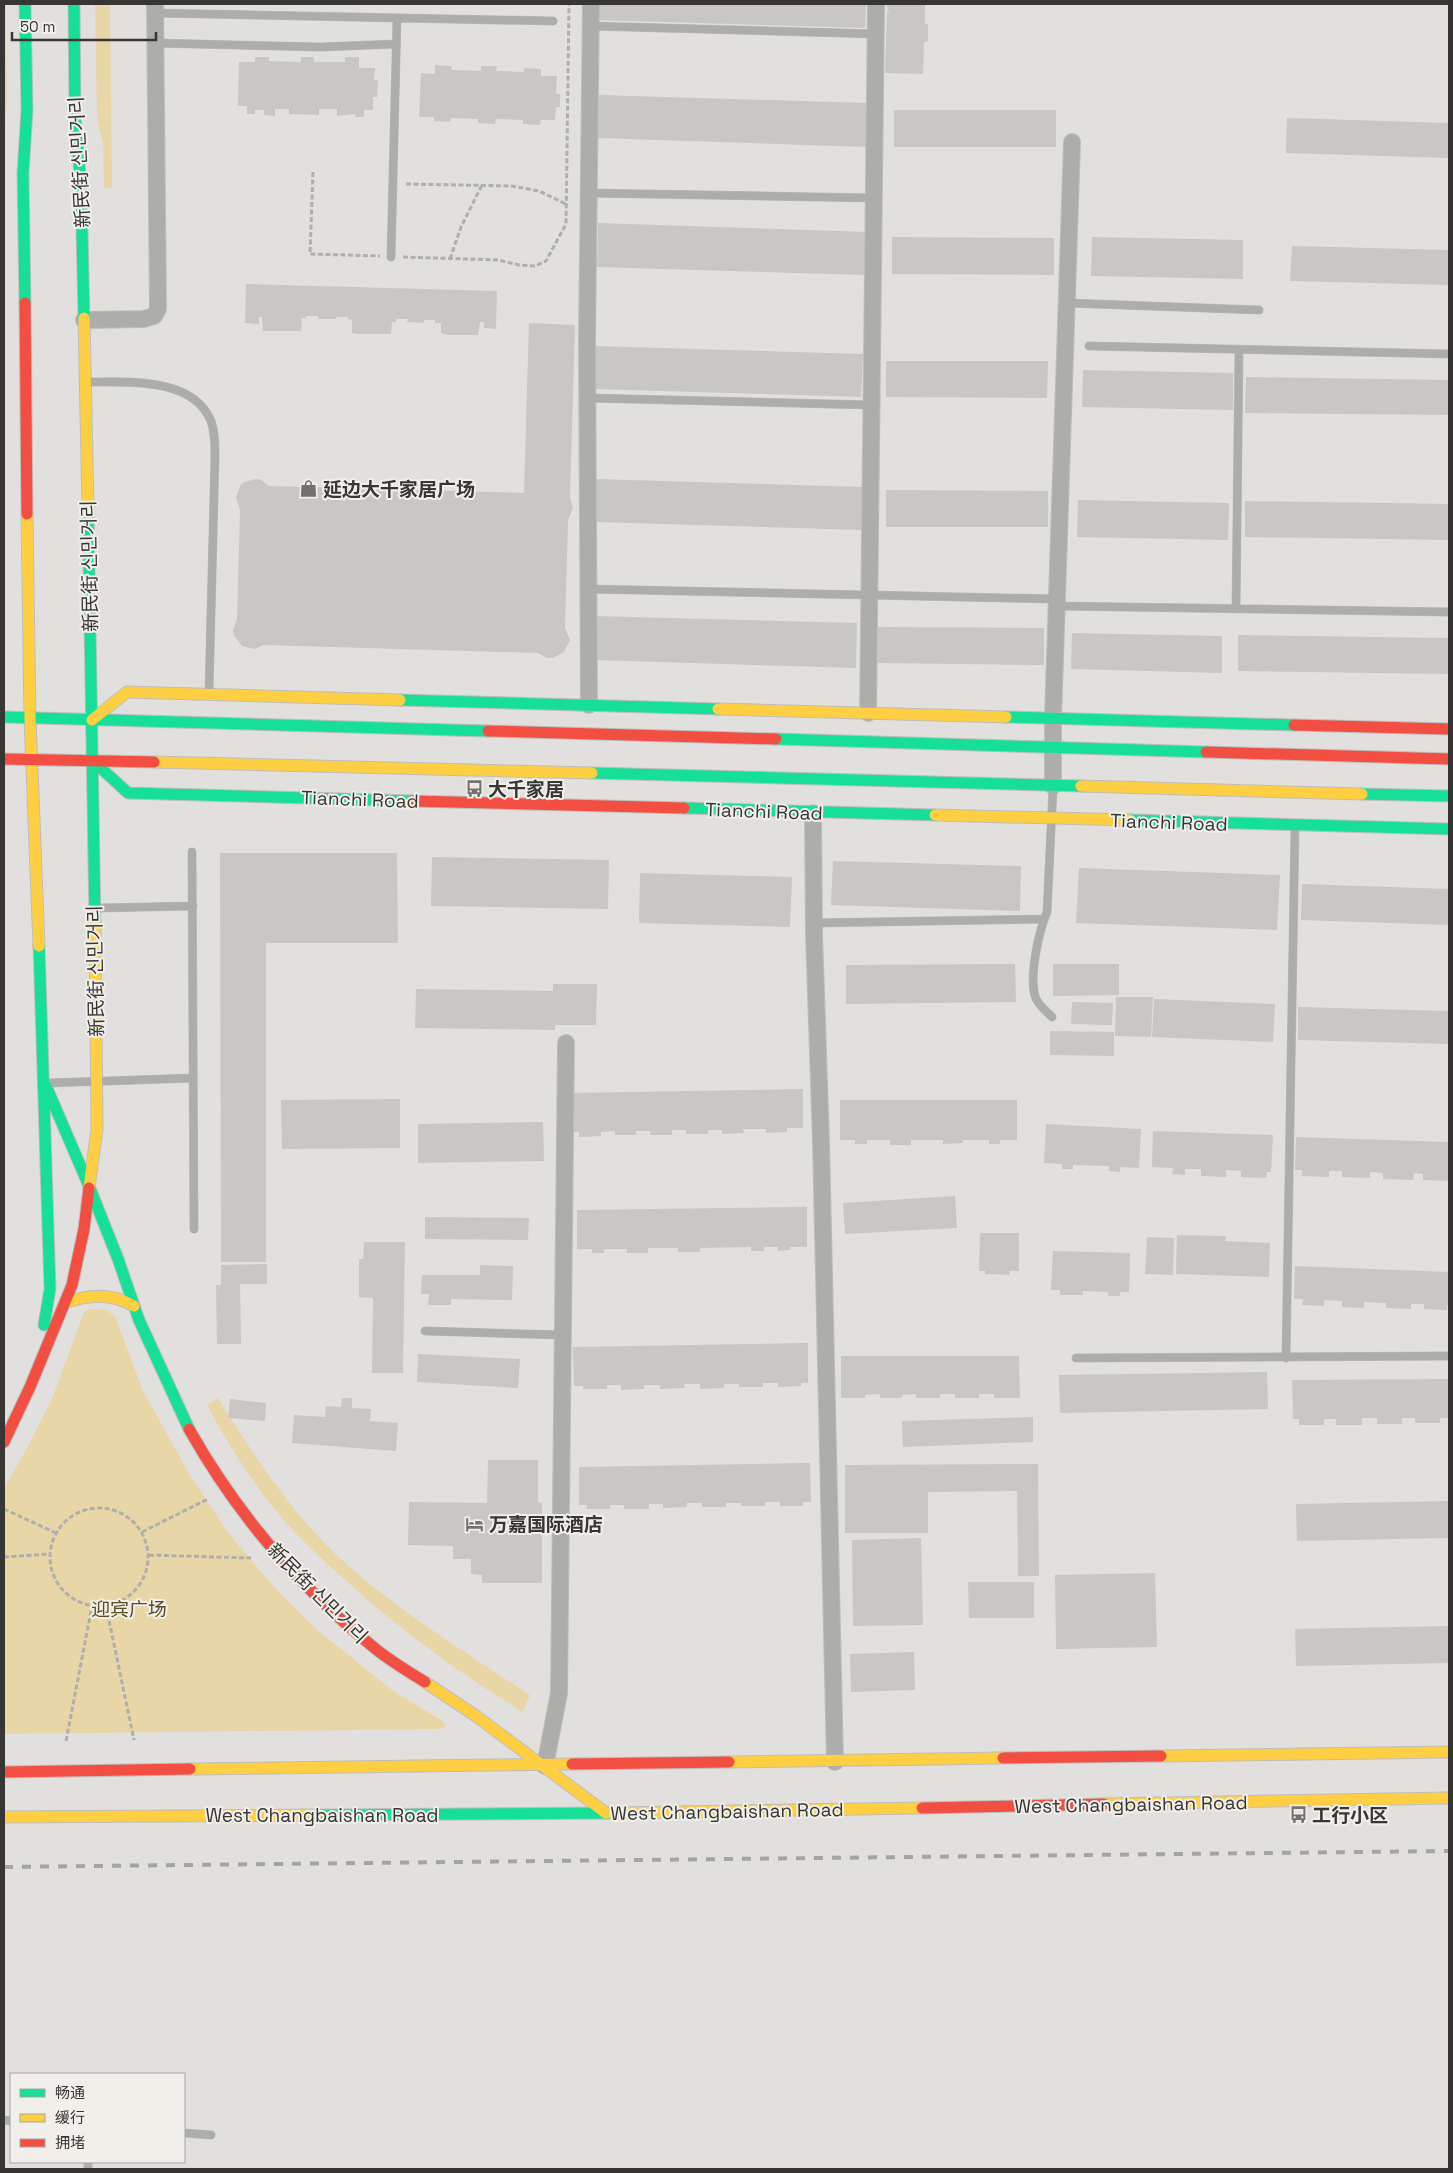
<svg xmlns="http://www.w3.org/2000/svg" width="1453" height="2173" font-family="'Space Grotesk','Noto Sans SC','Noto Sans KR',sans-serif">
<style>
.green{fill:#e8d6a6}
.building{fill:#c8c7c5}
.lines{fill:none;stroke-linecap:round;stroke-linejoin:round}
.lane-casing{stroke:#bfbebd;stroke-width:9}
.street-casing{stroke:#bfbebd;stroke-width:18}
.fast-casing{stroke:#bfbebd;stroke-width:13}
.slow-casing{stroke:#bfbebd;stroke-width:13}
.jam-casing{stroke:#bfbebd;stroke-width:13}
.path{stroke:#afafae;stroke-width:3;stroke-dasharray:5 2.5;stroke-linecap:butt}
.lane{stroke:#adadac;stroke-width:8}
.street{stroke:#adadac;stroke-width:16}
.fast{stroke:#16e098;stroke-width:11}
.slow{stroke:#ffcf43;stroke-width:11}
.jam{stroke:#f24e42;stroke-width:11}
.rail{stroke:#a4a4a2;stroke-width:4;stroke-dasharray:9 9;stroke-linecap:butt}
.labels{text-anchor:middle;stroke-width:4;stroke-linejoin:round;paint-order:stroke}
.street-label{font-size:19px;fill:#373634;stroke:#f0efea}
.poi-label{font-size:19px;font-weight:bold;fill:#373634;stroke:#f0efea;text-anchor:start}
.park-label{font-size:19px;fill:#5b4d24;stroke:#f0efea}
</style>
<rect width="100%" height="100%" fill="#e2e0de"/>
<!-- green -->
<path class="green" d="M4 4H6L7 105 4 133Z
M95 4H110L112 188H104L103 144 97 119Z
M90 1309 106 1310 115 1316 143 1391 191 1477 229 1534 277 1590 315 1628 393 1691 441 1720 444 1723 445 1727 440 1729 4 1734V1488L27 1448 52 1399 84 1312Z
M218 1398C254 1456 294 1517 345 1563 402 1613 466 1653 530 1695L523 1712C459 1673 399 1629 344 1579 316 1554 288 1528 265 1497 243 1468 224 1437 207 1405Z"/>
<!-- building -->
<path class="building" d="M596 4H866L865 28 596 20Z
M886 4H925V24H928V41L924 42 923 74 885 73 887 12H889Z
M255 57H269V61L301 62V57H314V62H345V57H359V68H375L374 80H378L377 97H373V110H364V117H355L356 114 337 116V109H319V115L289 114V109H275V116L264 115V110H255V114H247V106H238L239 62H255Z
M435 65 452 66 451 70 481 71V66H497L496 71 524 72V68L541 69V76H557L556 94H560V107H556L555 120H541L540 125 523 124V120L496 119 495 124 478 123V119L451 118 450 122 434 121V117H419L421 73 435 74Z
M599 95 868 103 867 147 598 138Z
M894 110H1056V147H894Z
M1287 118 1449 123V158L1286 153Z
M598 223 868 232 866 275 597 267Z
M892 237 1054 238V275L892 274Z
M1092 237 1243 240V279L1091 276Z
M1292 246 1449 250V285L1290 281Z
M246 284 497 291 496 329 484 328V322H480L478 335H448L441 333V323H435V320H424V323L407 322 408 319H396V322H392L391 334H359L352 333V320L348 319V317H336V319H318V316H306V318H302L301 331H263L262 317H259V324L245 323Z
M529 323 575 325 570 497 573 508 568 520 565 628 570 640 564 652 553 658H547L538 653 264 645 254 649 242 646 234 636 233 630 237 619 240 510 236 497 240 486 244 482 256 479 261 480 269 486 524 493Z
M594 346 863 354 861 397 592 389Z
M886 361H1048L1047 398 886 397Z
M1083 370 1233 373V410L1082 407Z
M1246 377 1449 380V415L1245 413Z
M596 479 864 487 863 530 595 522Z
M886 490 1048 491V527H886Z
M1078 500 1229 503 1228 540 1077 537Z
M1245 501 1449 504V540L1245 537Z
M595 616 857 623 856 668 594 660Z
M878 627 1044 628V665L878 663Z
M1072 633 1222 636V673L1071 669Z
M1238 635 1449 638V674L1238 671Z
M220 853H397L398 943H266V1262H221Z
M432 857 609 860 608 909 431 906Z
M833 861 1021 866 1020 911 831 905Z
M1079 868 1280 875 1277 930 1076 923Z
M640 873 792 877 790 927 639 923Z
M1302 884 1449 889V925L1301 920Z
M1015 964 1016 1002 846 1004V965Z
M1053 964H1119V995L1053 996Z
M553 984H597L596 1025H555V1030L415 1028 416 989 553 991Z
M1116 997H1153L1151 1037 1115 1036Z
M1154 999 1275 1004 1273 1042 1152 1037Z
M1072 1002 1113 1003 1112 1025 1071 1024Z
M1298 1007 1449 1011V1044L1298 1040Z
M1050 1031 1114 1032V1056L1050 1055Z
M803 1089V1128H787V1132L766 1133V1129H743L744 1133 722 1134V1130H708V1134H686V1130H672V1135H650V1131H636V1135H615V1131L601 1132V1136L579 1137V1132H572L571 1093Z
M400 1099V1148L282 1149 281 1100Z
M840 1100H1017V1140H1000V1144H989V1140H963V1143L943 1144V1140H911V1145H890V1140H867V1144H855V1140H840Z
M543 1122 544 1161 418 1163V1124Z
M1046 1124 1141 1129 1139 1168 1120 1167V1172L1109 1171V1166L1073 1165V1169H1062V1164L1044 1163Z
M1153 1131 1273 1135 1271 1172H1267L1266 1178 1241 1177V1171L1226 1170V1177L1201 1176V1169H1185V1175L1172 1174 1173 1168 1152 1167Z
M1296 1137 1449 1142V1181L1423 1180V1174L1414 1173 1413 1180 1383 1179V1173L1370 1172V1178L1342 1177V1171H1329V1177L1302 1176V1170H1295Z
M955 1196 957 1228 845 1234 843 1203Z
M807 1207V1247H790V1250L778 1251V1247H764V1251H751V1247L700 1248V1252H678V1248H648V1253H627V1249H604V1253H592V1249H577V1210Z
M425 1217 529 1218 528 1240 425 1239Z
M980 1233H1019V1271H1009L1010 1275 985 1274V1271H979Z
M1177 1235 1226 1236 1225 1241 1270 1243 1269 1277 1176 1274Z
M1147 1237 1174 1238 1173 1275 1145 1274Z
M364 1242H405L403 1373H372L373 1298 359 1297V1259H363Z
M1053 1251 1130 1253 1129 1292H1120V1296H1108V1292L1083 1291V1295H1060V1290H1051Z
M267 1264V1284H240L241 1344H217L216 1285H221V1265Z
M480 1265 513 1266 512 1300 451 1299V1305H428L429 1294H421L422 1275H480Z
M1295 1266 1449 1272V1305H1447V1310L1424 1309V1304H1411V1309L1386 1308V1303L1364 1302V1308L1342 1307V1301L1324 1300V1306L1302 1305 1303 1299H1294Z
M808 1343V1383H801V1386L778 1387V1383H763V1387H739V1384H724V1388L700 1389V1384H684L685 1388 660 1389V1385H644V1389L621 1390V1385H607V1389H583V1386H574L573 1347Z
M418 1354 520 1359 518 1388 417 1382Z
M841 1356H1019L1020 1398H994V1394H979V1398H955V1394H940V1398H916V1394L902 1395V1398H880V1394L865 1395V1398H841Z
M1267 1372 1268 1409 1060 1413 1059 1375Z
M1449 1379V1418H1440V1423H1415V1418H1402V1424H1377V1418H1362V1425H1336V1419H1324V1425H1299V1419H1293L1292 1380Z
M342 1398H352V1408L371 1409 370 1421 398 1423 396 1451 292 1443 294 1415 325 1417 326 1406 341 1407Z
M230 1399 266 1403 265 1421 228 1418Z
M1033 1417V1442L903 1447 902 1421Z
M488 1460H538V1502L542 1503V1583H482V1575L471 1574V1559H453V1546L408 1545 409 1502 487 1503Z
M810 1463 811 1502H803V1506H780V1502H765V1506H741V1503H726V1507H702V1503H687V1507L663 1508V1504H649V1509H624V1505H610V1509H587V1505H579V1467Z
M1038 1464 1039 1576H1018L1017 1491 928 1492V1533H845V1465Z
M1449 1501V1538L1297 1541 1296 1504Z
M921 1538 923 1625 853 1626 852 1540Z
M1155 1573 1157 1647 1056 1649 1055 1575Z
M968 1582H1034V1618H969Z
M1449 1626V1663L1296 1666 1295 1629Z
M914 1652 915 1690 851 1692 850 1654Z"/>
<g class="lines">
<defs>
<path id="lane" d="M155 13 553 21
M590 26 876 34
M155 43 321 47 396 44
M589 193 874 198
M391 257 397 18
M1067 303 1259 310
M1089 346 1449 354
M90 382C128 382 193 377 211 421 215 432 215 444 215 456L209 692
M588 398 872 405
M588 589 1057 599
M1057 606 1449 612
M1236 609 1239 349
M192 852 194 1229
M99 908 193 906
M814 923 1044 919
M1052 1017C1046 1011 1037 1004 1035 996 1029 975 1039 931 1047 912L1053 788
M49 1083 193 1078
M425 1331 563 1335
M1076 1358 1449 1356
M1286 1358 1295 827
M4 2120 11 2121
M184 2133 211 2135
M88 2169V2162"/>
<path id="street" d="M84 320 144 319 154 316 158 309 155 4
M589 705 587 339 591 4
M868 713 876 4
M1053 786V718L1072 142
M813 813 814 934 821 1142 835 1762
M545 1766 559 1693 566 1043"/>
<path id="fast" d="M74 4 75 116 81 186 84 318
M25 303 23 173 27 110 25 4
M88 508 95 921
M400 700 718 709
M4 717 488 731
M1006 717 1294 725
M776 739 1206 752
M92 760 128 793 412 801
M592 773 1081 786
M1362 794 1449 796
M684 808 935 815
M1130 820 1449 829
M39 946 50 1289 44 1325
M46 1086 89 1186 118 1259 139 1320 189 1429
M316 1815 612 1813"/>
<path id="slow" d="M84 318 88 508
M27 514 30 719 39 946
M718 709 1006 717
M92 720 127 692 400 700
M154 762 592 773
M1081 786 1362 794
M935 815 1130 820
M89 1188 97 1129 95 921
M65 1303C90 1294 111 1293 134 1306
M425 1682 476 1716 606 1813
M1161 1756 1449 1752
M729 1762 1003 1758
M190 1769 572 1764
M1104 1804 1449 1798
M612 1813 922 1808
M4 1817 316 1815"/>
<path id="jam" d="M25 303 27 514
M1294 725 1449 729
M488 731 776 739
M1206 752 1449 759
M4 759 154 762
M412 801 684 808
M189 1429C237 1514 301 1589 377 1650 392 1662 409 1672 425 1682
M4 1442 30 1387 72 1285 84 1229 89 1188
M1003 1758 1161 1756
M572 1764 729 1762
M4 1772 190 1769
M922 1808 1104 1804"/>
</defs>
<!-- lane casing -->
<use href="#lane" class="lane-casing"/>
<!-- street casing -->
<use href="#street" class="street-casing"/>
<!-- fast casing -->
<use href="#fast" class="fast-casing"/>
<!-- slow casing -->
<use href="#slow" class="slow-casing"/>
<!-- jam casing -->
<use href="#jam" class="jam-casing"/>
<!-- path -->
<path class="path" d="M313 172 310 254 380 256
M406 184 512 186 539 191 566 204
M403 257 498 260 519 265 535 266 546 261 566 224 569 4
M450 259 461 227 482 185
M50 1557a49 49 0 1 1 98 0a49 49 0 1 1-98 0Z
M4 1509 56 1533
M142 1532 208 1499
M149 1555 251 1558
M4 1557 50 1554
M106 1606 134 1740
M66 1741 92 1606"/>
<!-- lane -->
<use href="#lane" class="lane"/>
<!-- street -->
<use href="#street" class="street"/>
<!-- fast -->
<use href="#fast" class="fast"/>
<!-- slow -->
<use href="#slow" class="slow"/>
<!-- jam -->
<use href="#jam" class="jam"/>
<!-- rail -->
<path class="rail" d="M4 1867 1449 1851"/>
</g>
<!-- icons -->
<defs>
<symbol id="shop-bare" viewBox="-9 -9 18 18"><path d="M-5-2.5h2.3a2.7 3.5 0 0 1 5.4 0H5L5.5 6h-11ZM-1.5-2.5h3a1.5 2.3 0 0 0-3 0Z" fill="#737270" stroke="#f0efea" stroke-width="2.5" paint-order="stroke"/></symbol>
<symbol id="bus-bare" viewBox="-9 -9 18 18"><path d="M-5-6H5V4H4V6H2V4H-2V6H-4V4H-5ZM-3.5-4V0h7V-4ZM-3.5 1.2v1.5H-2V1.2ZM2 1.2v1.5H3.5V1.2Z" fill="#737270" stroke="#f0efea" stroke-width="2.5" paint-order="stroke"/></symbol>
<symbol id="hotel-bare" viewBox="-9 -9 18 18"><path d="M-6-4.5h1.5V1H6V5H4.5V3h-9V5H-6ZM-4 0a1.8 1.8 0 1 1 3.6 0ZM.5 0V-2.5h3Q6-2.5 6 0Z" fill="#737270" stroke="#f0efea" stroke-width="2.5" paint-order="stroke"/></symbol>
</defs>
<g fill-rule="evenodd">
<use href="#shop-bare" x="296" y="476" width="25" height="25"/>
<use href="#bus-bare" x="462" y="776" width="25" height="25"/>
<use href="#hotel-bare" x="462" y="1512" width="25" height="25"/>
<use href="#bus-bare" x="1286" y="1802" width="25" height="25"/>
</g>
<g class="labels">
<!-- street labels -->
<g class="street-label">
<text transform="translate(79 162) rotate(-93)" y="7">新民街 신민거리</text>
<text transform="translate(89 566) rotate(-91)" y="7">新民街 신민거리</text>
<text transform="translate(360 799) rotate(2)" y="7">Tianchi Road</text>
<text transform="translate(764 811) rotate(2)" y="7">Tianchi Road</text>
<text transform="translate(1169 822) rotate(2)" y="7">Tianchi Road</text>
<text transform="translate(95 971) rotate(-91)" y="7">新民街 신민거리</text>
<text transform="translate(318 1593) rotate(45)" y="7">新民街 신민거리</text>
<text transform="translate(1131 1804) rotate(-1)" y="7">West Changbaishan Road</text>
<text transform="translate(727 1811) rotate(-1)" y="7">West Changbaishan Road</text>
<text x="322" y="1822">West Changbaishan Road</text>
</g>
<!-- poi labels -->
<g class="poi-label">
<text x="323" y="496">延边大千家居广场</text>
<text x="488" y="796">大千家居</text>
<text x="489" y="1531">万嘉国际酒店</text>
<text x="1312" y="1822">工行小区</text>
</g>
<!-- park labels -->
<g class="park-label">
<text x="129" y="1616">迎宾广场</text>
</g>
</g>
<!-- border -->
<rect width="1453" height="2173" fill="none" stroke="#373634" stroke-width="10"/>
<!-- legend -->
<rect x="10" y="2073" width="175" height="90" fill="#f0efea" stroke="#a6a5a1"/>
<rect x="20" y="2089" width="25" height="8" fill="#16e098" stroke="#a6a5a1"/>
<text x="55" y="2098" font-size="15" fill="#373634">畅通</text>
<rect x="20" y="2114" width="25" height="8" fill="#ffcf43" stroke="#a6a5a1"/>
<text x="55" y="2123" font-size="15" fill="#373634">缓行</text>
<rect x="20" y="2139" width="25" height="8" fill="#f24e42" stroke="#a6a5a1"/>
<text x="55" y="2148" font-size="15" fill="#373634">拥堵</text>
<!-- scale -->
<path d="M12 32v8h144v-8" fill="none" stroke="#373634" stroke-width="2.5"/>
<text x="20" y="32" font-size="15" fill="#373634" stroke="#f0efea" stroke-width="4" paint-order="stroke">50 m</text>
</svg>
